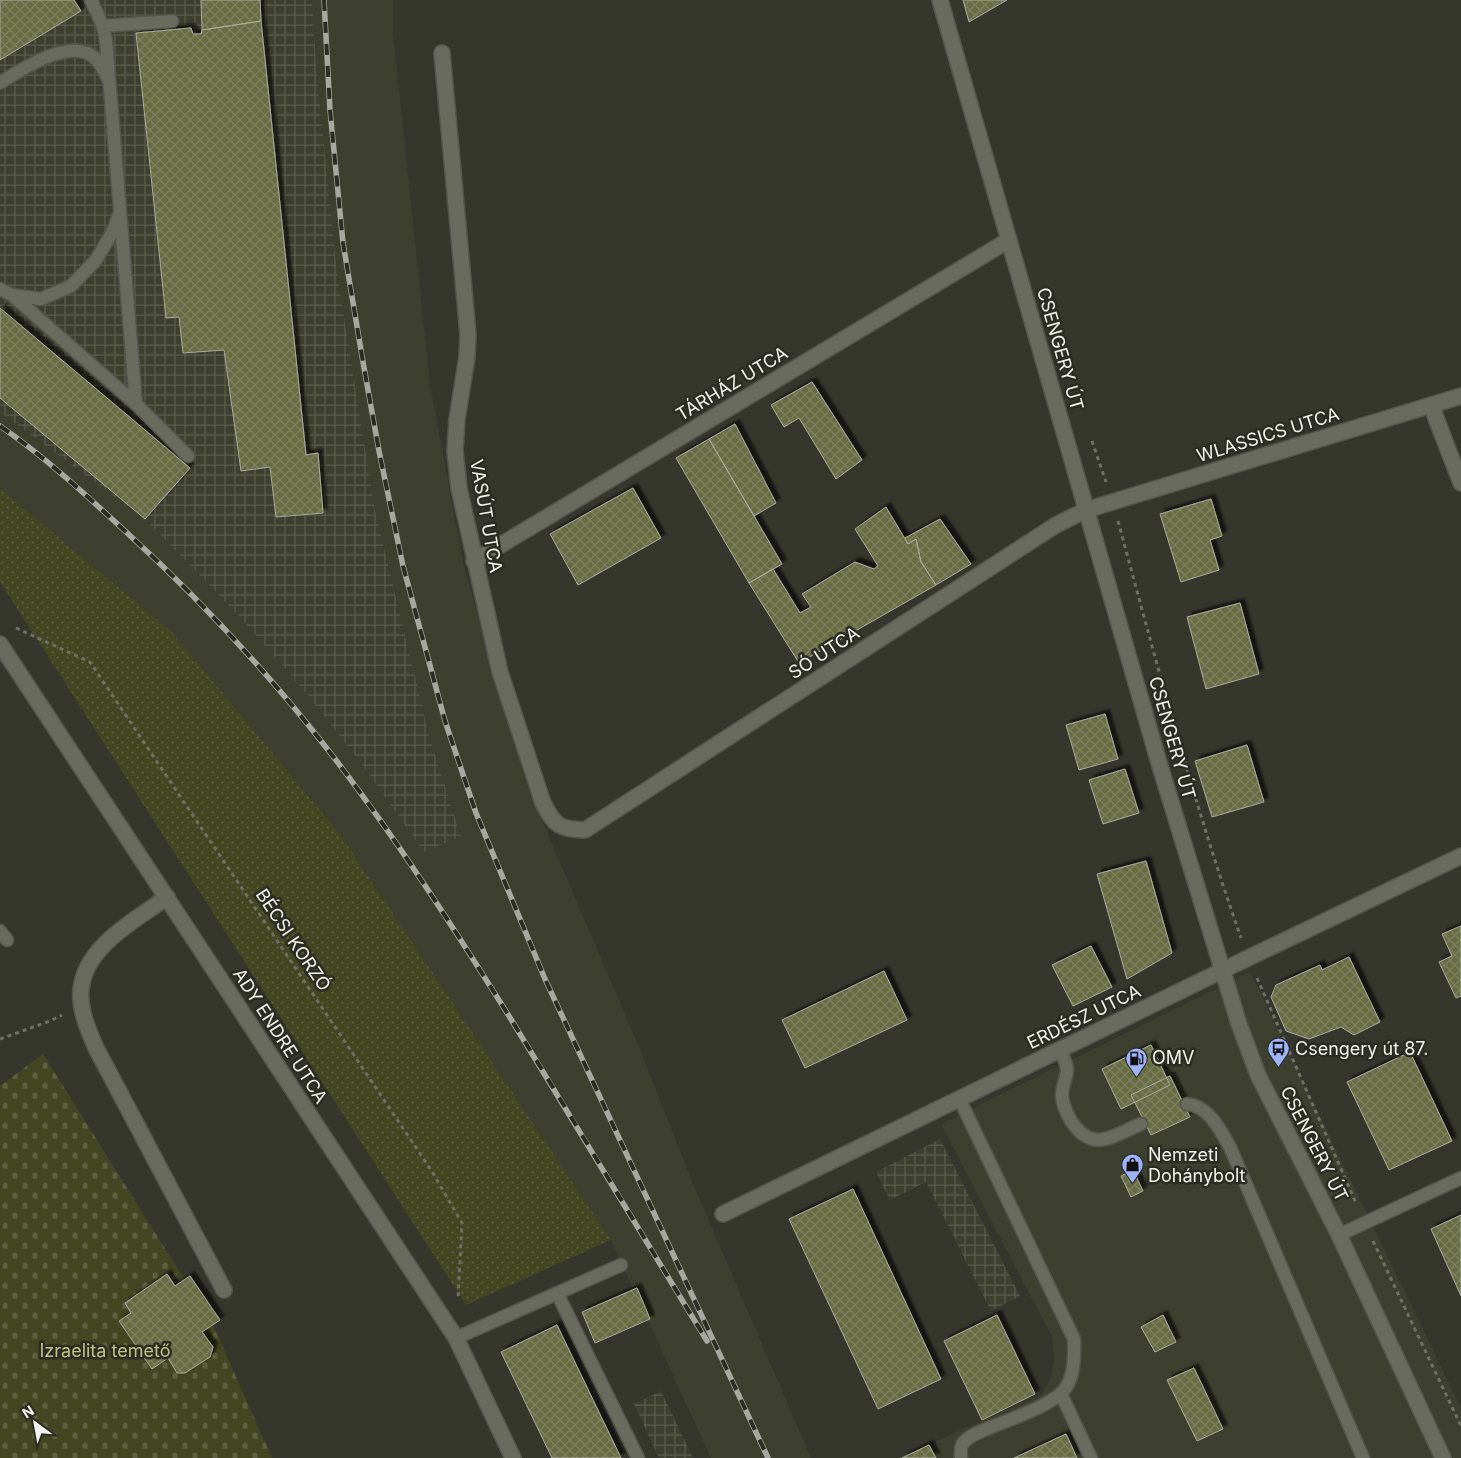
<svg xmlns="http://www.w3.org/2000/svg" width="1461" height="1458" font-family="Inter,sans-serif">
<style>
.built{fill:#3e402f}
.industrial{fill:url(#industrial-grid)}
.cemetery{fill:url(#cemetery-stones)}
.park{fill:url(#park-dots)}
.building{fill:url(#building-cross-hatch);stroke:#a9ab9f;filter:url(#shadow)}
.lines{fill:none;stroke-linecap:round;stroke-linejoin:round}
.service-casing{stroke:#54554d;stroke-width:15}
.minor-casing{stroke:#54554d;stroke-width:18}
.tertiary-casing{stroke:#54554d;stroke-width:18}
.secondary-casing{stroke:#54554d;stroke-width:18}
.path{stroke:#6f7067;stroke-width:3;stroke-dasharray:4 4;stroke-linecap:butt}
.service{stroke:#696b5f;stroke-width:12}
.minor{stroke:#696b5f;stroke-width:15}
.tertiary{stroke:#696b5f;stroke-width:15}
.secondary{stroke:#696b5f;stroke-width:15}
.rail-casing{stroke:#a7a8a0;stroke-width:5.5}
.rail{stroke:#2b2d23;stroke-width:4;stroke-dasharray:11;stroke-linecap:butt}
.labels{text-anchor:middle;stroke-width:5;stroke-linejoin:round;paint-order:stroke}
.street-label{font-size:18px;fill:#f1f2eb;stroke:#2b2d23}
.poi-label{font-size:18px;fill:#f1f2eb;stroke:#2b2d23;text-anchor:start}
.park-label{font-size:18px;fill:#bdc580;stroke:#2b2d23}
</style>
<defs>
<pattern id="industrial-grid" width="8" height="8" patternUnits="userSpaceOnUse" patternTransform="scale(1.25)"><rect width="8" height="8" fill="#3e402f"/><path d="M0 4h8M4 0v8" fill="none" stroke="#5a5c4d"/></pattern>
<pattern id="cemetery-stones" width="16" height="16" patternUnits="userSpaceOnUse" patternTransform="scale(1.25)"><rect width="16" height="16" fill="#424621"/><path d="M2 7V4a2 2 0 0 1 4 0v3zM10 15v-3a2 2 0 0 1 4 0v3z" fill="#5e6141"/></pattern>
<pattern id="park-dots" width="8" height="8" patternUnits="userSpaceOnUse" patternTransform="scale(1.25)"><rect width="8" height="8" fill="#424621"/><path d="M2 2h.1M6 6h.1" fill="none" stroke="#5e6141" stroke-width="1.8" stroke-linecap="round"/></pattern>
<pattern id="building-cross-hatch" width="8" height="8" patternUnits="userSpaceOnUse" patternTransform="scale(1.25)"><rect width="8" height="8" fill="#676c43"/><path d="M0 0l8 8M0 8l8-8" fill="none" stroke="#7d815e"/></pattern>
<filter id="shadow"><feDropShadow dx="4.5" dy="-4.5" stdDeviation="1" flood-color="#0009"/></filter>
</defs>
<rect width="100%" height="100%" fill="#35372d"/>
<!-- built -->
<path class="built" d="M312 0H393V33L430 385 463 563 528 788 641 1052 693 1184 811 1458H711L611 1240 340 834 173 633 0 488V412L145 519 240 617 306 693 366 770 461 836 430 739 375 510 337 273 316 65Z
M1250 972 1461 1408V1458H898L1041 1395 1051 1377 1054 1359 1052 1337 941 1124Z"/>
<!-- industrial -->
<path class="industrial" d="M0 0H312L316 65 337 273 375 510 430 739 461 836 424 852 366 770 306 693 240 617 145 519 0 412Z
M940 1139 1020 1296 991 1311 926 1182 890 1200 876 1172Z
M661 1391 693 1458H659L634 1404Z"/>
<!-- cemetery -->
<path class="cemetery" d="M43 1054 213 1325 272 1458H0V1086Z"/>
<!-- park -->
<path class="park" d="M0 488 173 633 340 834 611 1240 466 1305 0 582Z"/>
<!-- building -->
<path class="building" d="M0 0H74L81 11 0 60Z
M201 0H260L261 21 202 30Z
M963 0H1007L969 22Z
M261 21 306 455 318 453 323 513 276 517 270 467 241 471 224 350 183 353 179 317 166 318 136 33 191 28 193 34H201L202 30Z
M0 308 190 468 145 519 0 398Z
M812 382 862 460 836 479 799 418 784 427 771 405Z
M735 424 776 503 754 516 709 439Z
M709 439 782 564 749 583 676 458Z
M633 488 661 538 578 585 550 534Z
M1211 499 1222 536 1210 540 1219 570 1181 582 1160 514Z
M886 507 908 544 916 539 921 562 936 585 799 663 749 583 773 569 800 613 811 607 802 594 855 562 874 569 878 566 855 529Z
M940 519 971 564 936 585 921 562 916 539 908 544 905 538Z
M1240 603 1259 674 1206 689 1187 617Z
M1105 714 1118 759 1079 770 1066 725Z
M1247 745 1264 802 1212 817 1195 761Z
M1125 769 1139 813 1103 824 1089 780Z
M1146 861 1172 953 1127 979 1097 874Z
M1461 926V996L1456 998 1439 962 1452 956 1442 934Z
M1091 946 1112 987 1073 1006 1052 965Z
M1349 957 1380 1022 1354 1035 1341 1027 1309 1039 1286 1031 1271 997 1276 985 1320 965 1322 970Z
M884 971 907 1020 805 1068 782 1020Z
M1151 1045 1170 1085 1121 1109 1102 1069Z
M1410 1052 1452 1141 1389 1170 1347 1082Z
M1170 1076 1190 1117 1151 1135 1131 1095Z
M1133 1170 1143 1191 1131 1197 1121 1176Z
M853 1189 941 1379 878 1409 789 1219Z
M1461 1215V1296L1431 1229Z
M167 1274 175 1286 190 1276 220 1320 202 1332 213 1347 210 1357 185 1373H177L168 1358 152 1369 119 1321 131 1313 125 1303Z
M637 1288 650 1319 595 1343 582 1312Z
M997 1315 1035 1394 982 1420 944 1341Z
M1163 1315 1176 1342 1155 1352 1141 1327Z
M557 1325 621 1458H552L501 1352Z
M1194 1368 1223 1429 1197 1441 1167 1380Z
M1066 1434 1077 1458H1014Z
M929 1445 936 1458H902Z"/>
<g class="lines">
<defs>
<path id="service" d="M91 0 103 26 106 41 136 404
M103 26 172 21
M0 83C22 69 73 35 96 59 101 64 105 73 108 79
M0 289 12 295 41 299 71 286 96 260 113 231 119 215
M12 295 136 404 188 456
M0 931 7 940
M1060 1050C1063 1056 1066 1062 1067 1069 1067 1078 1062 1086 1062 1095 1062 1105 1067 1113 1071 1121 1093 1154 1112 1136 1141 1124
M959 1098 1074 1339C1074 1353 1075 1371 1068 1384 1059 1404 1010 1419 989 1428 980 1432 970 1435 963 1443 960 1447 961 1453 961 1458
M1187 1104C1209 1106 1220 1130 1230 1147L1363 1458
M1339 1235 1461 1178
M557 1293 638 1458
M456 1338 621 1265
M1061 1394 1091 1458"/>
<path id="minor" d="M442 53 468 334 467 357 457 419 455 451 459 488 500 672 543 803C555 826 559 829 585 830L1056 525 1086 510 1461 396
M1431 405 1461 483
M474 561 1009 240
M167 897C135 921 86 945 81 989 79 1009 88 1030 96 1048L224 1290
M723 1214 1248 958 1461 856"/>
<path id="tertiary" d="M0 644 456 1338 513 1458"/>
<path id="secondary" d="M940 0 1159 763 1239 1024 1258 1075 1339 1235 1443 1458"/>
</defs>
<!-- service casing -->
<use href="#service" class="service-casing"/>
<!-- minor casing -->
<use href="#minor" class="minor-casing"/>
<!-- tertiary casing -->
<use href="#tertiary" class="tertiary-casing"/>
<!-- secondary casing -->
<use href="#secondary" class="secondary-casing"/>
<!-- path -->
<path class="path" d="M1092 441 1106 482
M1118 521C1156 661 1193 801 1241 938
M16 628 90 662 431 1170 462 1223 458 1300
M1257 978 1356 1203
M0 1039 50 1021 62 1015
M1373 1241 1461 1426"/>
<!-- service -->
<use href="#service" class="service"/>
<!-- minor -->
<use href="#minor" class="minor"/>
<!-- tertiary -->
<use href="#tertiary" class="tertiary"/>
<!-- secondary -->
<use href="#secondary" class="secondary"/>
<defs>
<path id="rail" d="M324 0 330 110 343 243 363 362 379 451 403 566 445 721 476 813 545 979 768 1458
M0 426C45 457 85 494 125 531 200 599 270 675 332 755 396 838 453 927 509 1016 576 1124 641 1233 707 1341"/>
</defs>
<!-- rail casing -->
<use href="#rail" class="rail-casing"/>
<!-- rail -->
<use href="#rail" class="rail"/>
</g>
<!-- icons -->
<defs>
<symbol id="bus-pin" viewBox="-11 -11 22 30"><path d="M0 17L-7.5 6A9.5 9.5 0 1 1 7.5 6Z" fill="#9db4fd" stroke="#2b2d23"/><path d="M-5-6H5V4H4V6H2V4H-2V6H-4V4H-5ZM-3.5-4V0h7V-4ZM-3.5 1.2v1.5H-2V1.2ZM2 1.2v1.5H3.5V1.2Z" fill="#111"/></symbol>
<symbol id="fuel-pin" viewBox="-11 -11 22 30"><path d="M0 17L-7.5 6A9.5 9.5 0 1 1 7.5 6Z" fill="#9db4fd" stroke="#2b2d23"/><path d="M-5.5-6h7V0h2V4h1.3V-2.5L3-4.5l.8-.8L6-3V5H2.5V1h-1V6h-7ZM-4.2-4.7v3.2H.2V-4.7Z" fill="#111"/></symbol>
<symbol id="shop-pin" viewBox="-11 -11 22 30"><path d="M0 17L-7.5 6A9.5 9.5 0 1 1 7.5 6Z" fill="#9db4fd" stroke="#2b2d23"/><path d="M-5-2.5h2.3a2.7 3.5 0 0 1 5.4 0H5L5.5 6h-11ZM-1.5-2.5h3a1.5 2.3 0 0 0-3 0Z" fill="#111"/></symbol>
</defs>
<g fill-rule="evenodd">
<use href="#bus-pin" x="1266" y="1036" width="25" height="34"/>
<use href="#fuel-pin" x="1124" y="1046" width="25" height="34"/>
<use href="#shop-pin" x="1120" y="1152" width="25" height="34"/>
</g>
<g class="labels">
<!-- street labels -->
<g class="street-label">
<text transform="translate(1060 349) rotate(74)" y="6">CSENGERY ÚT</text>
<text transform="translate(732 384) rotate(-31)" y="6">TÁRHÁZ UTCA</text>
<text transform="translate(1268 435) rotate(-17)" y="6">WLASSICS UTCA</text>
<text transform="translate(486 516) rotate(80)" y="6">VASÚT UTCA</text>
<text transform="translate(824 653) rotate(-33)" y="6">SÓ UTCA</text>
<text transform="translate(1172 738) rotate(74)" y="6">CSENGERY ÚT</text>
<text transform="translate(293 940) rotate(56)" y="6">BÉCSI KORZÓ</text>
<text transform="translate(1084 1017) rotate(-26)" y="6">ERDÉSZ UTCA</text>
<text transform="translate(280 1036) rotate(57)" y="6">ADY ENDRE UTCA</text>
<text transform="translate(1314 1144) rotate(63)" y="6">CSENGERY ÚT</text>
</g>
<!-- poi labels -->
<g class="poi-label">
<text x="1295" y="1055">Csengery út 87.</text>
<text x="1152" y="1064">OMV</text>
<text x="1148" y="1161">Nemzeti<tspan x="1148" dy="21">Dohánybolt</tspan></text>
</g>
<!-- park labels -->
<g class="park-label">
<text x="105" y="1357">Izraelita temető</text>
</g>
</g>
<!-- north arrow -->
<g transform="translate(35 1423) rotate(328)" stroke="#2b2d23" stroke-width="4" paint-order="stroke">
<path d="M0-4L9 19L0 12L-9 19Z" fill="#f1f2eb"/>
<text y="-8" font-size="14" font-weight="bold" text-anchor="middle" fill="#f1f2eb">N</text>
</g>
</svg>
